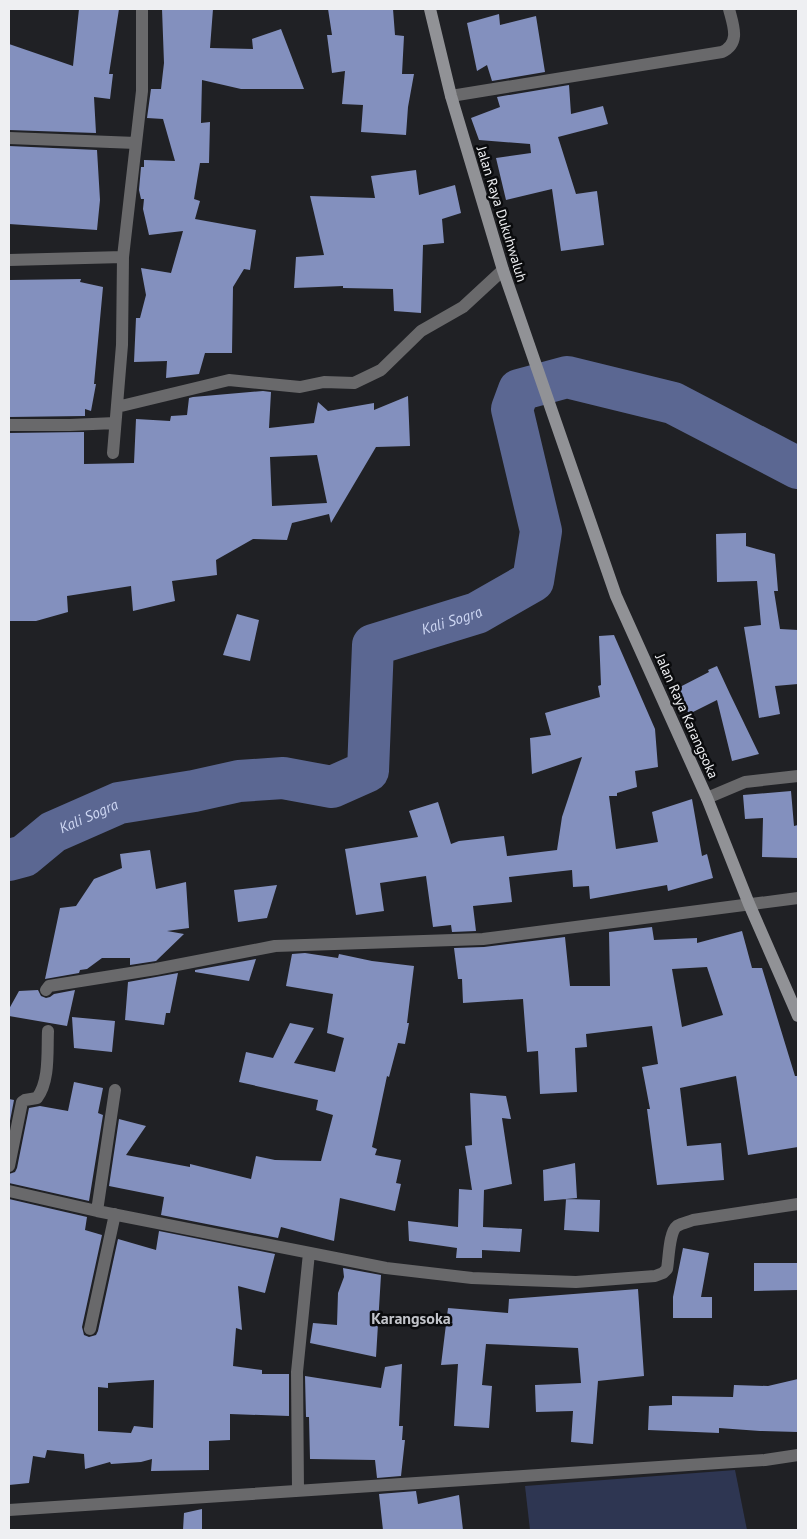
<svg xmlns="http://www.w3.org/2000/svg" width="807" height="1539" font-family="'PT Sans',sans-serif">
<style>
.green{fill:#2e3652}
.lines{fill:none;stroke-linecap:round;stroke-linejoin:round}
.river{stroke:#5b6792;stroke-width:42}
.building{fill:#8390be;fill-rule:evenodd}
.minor{stroke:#69696b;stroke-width:12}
.secondary{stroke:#919296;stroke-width:12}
.labels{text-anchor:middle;stroke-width:5;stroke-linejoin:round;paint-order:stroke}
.street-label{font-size:14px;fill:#eeeff2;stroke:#0a0b0d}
.water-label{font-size:15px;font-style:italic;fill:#ced7f3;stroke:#0a0b0d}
.quarter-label{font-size:16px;font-weight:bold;fill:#c2c4ca;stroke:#0a0b0d}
</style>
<rect width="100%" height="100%" fill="#202125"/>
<!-- green -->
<path class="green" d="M735 1470 747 1530H530L525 1486Z"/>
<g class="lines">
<!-- river -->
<path class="river" id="s1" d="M9 860 24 856 53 832 119 803 194 791 239 781 283 778 332 787 368 771 373 645 477 613 533 581 541 531 512 409 519 390 567 377 673 403 798 468"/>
</g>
<!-- building -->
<path class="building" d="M79 9H119L109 74H113L110 99 94 97 96 133 9 130V44L73 66Z
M162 9H213L210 48 253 49 252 39 281 29 304 89H241L202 80 201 123 210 122 209 163H200L194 199 200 201 195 219 256 230 250 270 244 269 233 287 232 353H205L199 374 166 378 167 361 134 362 136 318H140L146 295 141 268 171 273 183 231 149 235 143 209 144 199H141L139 190 141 167H144V160L175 161 163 119 147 118 151 89H161L164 63Z
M328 9H393L395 35 404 36 402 74H414L408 107 406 135 361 132 363 105 342 104 345 71 332 73 327 35H332Z
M499 14 500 25 536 16 545 72 492 81 487 65 477 71 467 23Z
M569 85 571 114 603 106 608 124 558 137 576 194 597 191 604 245 561 251 552 189 506 200 496 158 531 153 530 144 479 140 471 118 500 107 497 97Z
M9 146 97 150 100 200 97 230 9 224Z
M416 170 419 195 455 185 461 213 442 219 444 243 423 245 421 313 394 311 393 289 343 288V286L294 288 296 257 324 255 310 196 375 198 371 176Z
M81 279 80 282 103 287 94 384H96L91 411 85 409V416L9 417V280Z
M263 391 271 392 269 428 314 423 318 402 328 411 374 403V410L408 396 410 446 376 447 331 523 329 514 292 523 287 540 253 539 216 560 217 575 172 581 175 601 133 611 131 586 67 596 68 612 36 621H9V433L84 432V464L134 463 136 419 170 421 171 416 187 415 189 398 193 397ZM317 455 327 503 272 506 270 457Z
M746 533V546L775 554 778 591H774L780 629 798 630V684L775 686 780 714 759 718 744 627 761 625 757 581 717 582 716 534Z
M237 614 259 620 250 661 223 655Z
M614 635 655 729 658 767 635 771 637 787 617 793V796H609L616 849 658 842 652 812 692 799 702 856 707 854 713 878 668 891 667 885 590 899 589 886 573 887 572 870 509 877 512 902 473 906 476 931 452 932 451 925 433 927 426 876 380 883 384 911 356 915 345 849 418 837 409 811 438 802 451 844 459 841 504 836 507 856 557 850 562 817 582 757 532 774 530 738 551 735 545 713 600 697 598 686 601 685 599 636Z
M717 666 730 694 759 754 732 761 717 700 689 714 676 689 709 672 708 670Z
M791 791 794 826 798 825V858L762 857 763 818 745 819 743 795Z
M150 850 156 889 186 882 189 928 167 931 184 934 156 961 130 965V958H102L87 969 80 970 79 973 45 979 60 908 76 906 94 879 122 868 120 854Z
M277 885 267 918 238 922 234 890Z
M652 927 654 940 697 938V943L742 931 752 968H762L795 1076H798V1147L748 1155 736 1076 680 1088 687 1146 721 1143 724 1180 657 1185 647 1109H650L642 1067 658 1064 652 1026 586 1034 587 1047 575 1048 577 1092 540 1094 538 1051 527 1052 523 999 463 1003 462 979H458L454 948 484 947 565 937 570 986H610L609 932ZM707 967 723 1015 682 1027 672 969Z
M305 953 338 958 339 954 372 961 414 966 407 1023H409L405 1044 398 1043 389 1077 387 1076 372 1147 377 1149 375 1155 401 1160 396 1183 401 1184 395 1211 340 1198 334 1241 281 1227 278 1238 161 1215 164 1197 109 1186 119 1119 146 1126 126 1155 190 1167V1164L251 1179 256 1156 275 1160 321 1161 333 1115 316 1110 318 1100 239 1082 246 1052 273 1058 290 1023 314 1028 294 1063 335 1072 344 1038 327 1033 333 994 286 986 292 954Z
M256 959 249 981 195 972V970Z
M178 973 170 1013H166L164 1025 125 1020 128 982Z
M38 990 41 996 46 998 50 997 54 994 75 990 67 1026 9 1016V1009L19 991Z
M72 1017 115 1021 112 1052 74 1048Z
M74 1082 103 1088 98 1113 103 1115 89 1201 9 1183V1174L15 1172 17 1168 29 1108 40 1106 68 1111Z
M470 1093 506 1096 511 1119 502 1118 512 1184 484 1190 483 1227 522 1229 520 1252 482 1250V1258H456L457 1248 409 1241 408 1221 458 1227 459 1189 472 1190 465 1146 472 1145Z
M9 1099 14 1100 9 1126Z
M575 1163 577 1198 544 1201 543 1170Z
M9 1199 87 1217 85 1230 102 1235 82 1327 84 1335 89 1337 96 1335 98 1331 118 1239 156 1250 159 1231 275 1254 265 1293 238 1286 242 1330 236 1328 233 1366 262 1370V1374H289V1416L230 1414V1440L209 1441V1470L151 1471 152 1459 141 1462 111 1464 110 1462 85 1469 84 1454 47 1450 45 1458 33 1456 29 1483 9 1485ZM154 1380 153 1428 134 1426 131 1433 98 1431V1387L108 1388V1383Z
M566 1199 600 1200 599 1232 564 1230Z
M683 1248 709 1253 701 1297H712V1318H673V1297Z
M754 1263H798V1290L754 1291Z
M343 1268 381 1275 376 1357 310 1343 313 1323 337 1325 338 1293 344 1277Z
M638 1289 644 1376 598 1381 593 1444 571 1442 573 1411 536 1412 535 1385 581 1383 578 1348 486 1344 482 1385 492 1386 489 1428 454 1426 458 1364 441 1365 448 1308 508 1313 509 1299Z
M402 1364 399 1426H403L402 1440H405L401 1476 377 1478 375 1460 310 1459 309 1417H306L305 1376 381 1388 385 1367Z
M798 1379V1432L760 1431 719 1428V1433L648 1430 649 1406 672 1405V1396L733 1397 734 1385 768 1386Z
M416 1491 418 1504 459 1495 463 1530H383L379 1494Z
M202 1509V1530H183L184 1513Z"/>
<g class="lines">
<!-- minor -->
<path class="minor" d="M451 96 722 52C741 43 733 25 729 9
M9 138 136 143
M9 260 123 257
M117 407 229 380 300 387 324 382 354 383 381 370 421 331 463 307 503 270
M9 425H70L115 423
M113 453 122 345 123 257 142 91V9
M707 798 745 782 798 776
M46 990 49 986 156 969 275 946 483 939 798 898
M9 1166 22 1102 25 1100 37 1098C50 1081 47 1051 48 1031
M9 1191 97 1211 386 1268 472 1278 576 1282 655 1276 663 1273 667 1269C669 1258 669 1232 677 1226 682 1223 688 1222 693 1220L798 1204
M97 1211 115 1090
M90 1329 115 1214
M298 1491 297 1372 309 1253
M9 1510 765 1460 798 1455"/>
<!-- secondary -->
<path class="secondary" d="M430 9 451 96 503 270 616 596 707 798 749 904 798 1016"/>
</g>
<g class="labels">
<!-- street labels -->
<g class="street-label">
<text transform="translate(502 214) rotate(73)" y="5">Jalan Raya Dukuhwaluh</text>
<text transform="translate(687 716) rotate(66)" y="5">Jalan Raya Karangsoka</text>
</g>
<!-- water labels -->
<g class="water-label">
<text dy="5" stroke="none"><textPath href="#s1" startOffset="589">Kali Sogra</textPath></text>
<text dy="5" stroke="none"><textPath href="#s1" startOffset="92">Kali Sogra</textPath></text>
</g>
<!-- quarter labels -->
<g class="quarter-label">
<text x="411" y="1324">Karangsoka</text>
</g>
</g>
<!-- border -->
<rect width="807" height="1539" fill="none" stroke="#eeeff2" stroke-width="20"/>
</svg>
